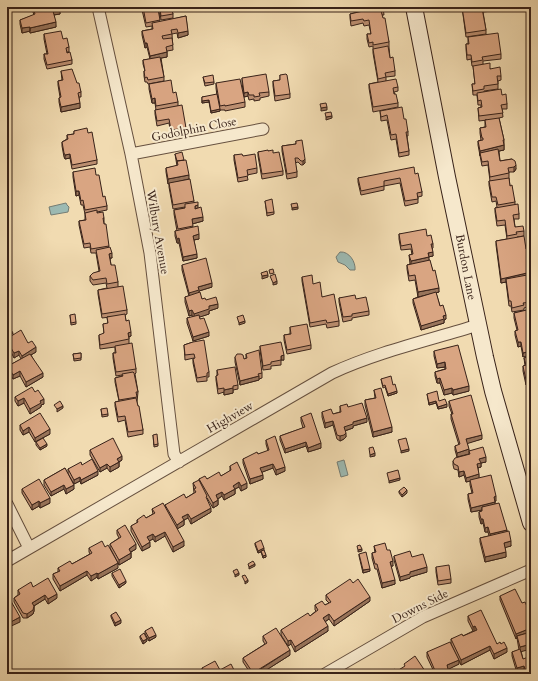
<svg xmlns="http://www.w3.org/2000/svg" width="538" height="681" font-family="Cardo,serif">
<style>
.water{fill:#9cbab3;stroke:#747d75}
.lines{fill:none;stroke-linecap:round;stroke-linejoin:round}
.street-casing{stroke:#66503f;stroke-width:13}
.secondary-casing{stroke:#382219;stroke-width:18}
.street{stroke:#f6e8cc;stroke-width:11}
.secondary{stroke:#f6e8cc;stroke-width:16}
.wall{fill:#bb8e70;stroke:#382219}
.shaded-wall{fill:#98745b;stroke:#382219}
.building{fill:#d9a582;stroke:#382219}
.labels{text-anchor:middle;stroke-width:4;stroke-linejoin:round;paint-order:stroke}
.street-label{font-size:12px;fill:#382219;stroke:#f6e8cc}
</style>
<rect width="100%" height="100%" fill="#f1dbb1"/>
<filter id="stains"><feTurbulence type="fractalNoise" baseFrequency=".005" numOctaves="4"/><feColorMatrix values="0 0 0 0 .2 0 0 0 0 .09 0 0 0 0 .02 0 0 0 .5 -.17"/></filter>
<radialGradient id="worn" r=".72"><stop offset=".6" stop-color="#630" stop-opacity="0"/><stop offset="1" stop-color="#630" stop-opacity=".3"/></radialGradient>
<!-- water -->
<path class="water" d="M66 203 67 205 69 207 68 212 51 215 49 207Z
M340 252C349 251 356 262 355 270H350L345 265 338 262 336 257Z
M344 460 348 475 341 477 337 462Z"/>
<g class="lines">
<defs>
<path id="street" d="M98 7 131 154 150 253 174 454 179 462
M131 154 263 129
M7 504 29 548
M7 561 332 373C377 352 430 340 478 325
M325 674 423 617 531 570"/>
<path id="secondary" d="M414 7 447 177 485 357 493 391 531 523"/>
</defs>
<!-- street casing -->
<use href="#street" class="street-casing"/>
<!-- secondary casing -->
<use href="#secondary" class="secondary-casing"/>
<!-- street -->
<use href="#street" class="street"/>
<!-- secondary -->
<use href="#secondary" class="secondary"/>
</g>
<!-- wall -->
<path class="wall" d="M30 7H59L60 14 54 15 56 27 30 33V31L22 33 20 24V20L34 15 32 9 31 10Z
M138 7H171L173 14V18L161 20 160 13H159L160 22 186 16 188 35 178 38 177 33 172 34 173 50 167 51V57L161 58 164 77V81L148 84 147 82H145L144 76V71H145L143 64V60L150 59 147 47 145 48 142 35V31L152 29V26L146 27 142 10 139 11Z
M358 7H383L384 15H382L389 42V47L390 58 395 71V76L386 77V81L398 87V91L394 92 398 103V107L373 112 369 88V84L378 82 373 53V46L369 47 367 39V34H371L369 25 364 26 363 23 351 26 350 18V14L362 11 361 8H359Z
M461 7H492V11L483 12 486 30V34L466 37 462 7Z
M44 34 63 39 69 47V52H67L72 60V64L47 69 44 59V54H47L44 39Z
M468 37 501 54V59L483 61V64L501 76V80L498 81V89L484 91V92L502 95 507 104V109H502L503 117 499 118 504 140V150L499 151 500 161 512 159 516 169 514 172H509V178L510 186 515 202V205L519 214V219H514L515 227 524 231V236L517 237 526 249 531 269V275L527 276 531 296V306L524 308V310L512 312 511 306H509L506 282 501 283 496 245V241L507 239 505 225 497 226 495 212V208L497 207 496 201 492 202 489 185V181H490L488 165 482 166 478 145V141L481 140 480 133V128L485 127V120H487L479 121 478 108 481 107V105H478L477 95H473L472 84H475L473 66H472L471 59 467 60 466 49V44H468Z
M61 71 77 83 81 92V97H79L80 108 61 112 59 102V98L60 97 58 85V81L62 80Z
M280 75 290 94V98L275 101 273 86V81L280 80Z
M203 77 214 82V84L205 86Z
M242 78 269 92V96L260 98V100L254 101V99L249 100 248 96 244 97 242 83Z
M216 83 245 102V107L225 111V110H220V111L211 113 209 102 202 103V97L217 96 216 88Z
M149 84 173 93 178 102V106L186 128V132L171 135 169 123 157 126 155 114V110H156L155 103H152L149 89Z
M380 111 404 119 408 132V136H407L409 151V155L399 157 396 139 391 140 387 120 381 121Z
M74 131 88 133 97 160V164L72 169 70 158 65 159 64 157 62 146V142L67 139V135L74 134Z
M296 141 305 163 303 165H301L298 162 295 163 297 172V177L287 179 282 151V146L296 144Z
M268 151 273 153 283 171V175L262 179 258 156V152Z
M175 154 189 179 194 202 198 208 203 221 192 224 193 227 199 239 194 240 197 258 183 261 179 243H177L175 236V231H177L174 214V210L185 208V207L173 209 169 187V183L168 184 166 172V168L177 166Z
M234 155 243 156 257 168V173L247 175 248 180 238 182 234 160Z
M73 172 96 175 103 197 107 206V210L97 212V213L104 218V223L109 248 112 258H110L111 265 118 282V286L127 310V314L125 315 126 321 131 336 129 337V343L136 369V373L135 374 138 392 137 402 143 430V434L128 437 125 420 118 422 115 406V402L119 401 115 382V378L122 376V375L116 376 113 358V353H115V347L100 349 99 339V335L104 334 103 324H108L107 317H110L102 318 98 294V290L107 288 106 283 93 285 90 281V276L99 271 96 253H91L90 247 84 248 79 225V221L85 220V214L83 205H81L79 195 76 196 73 177Z
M415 174 422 192V196L418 197V203L405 206 400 183 384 186V190L361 195 358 182V178Z
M265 201 274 212V214L267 216Z
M399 234 427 236 433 244V248L432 249 433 256 428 257 429 260 433 271 439 292 436 293 440 306 446 319 444 320V323L421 330 413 303V299L418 297 415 280 409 281 407 269V265L410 264 409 255H412L411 249 401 250 399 239Z
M182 265 212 287 199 291V293L202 299 218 308 209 311V314L199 317 209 336 193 341 187 323V318L193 317 192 315 189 316 185 302V297L189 296 182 270Z
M302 277 313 284 339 321V326L327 328 326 324 310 327 302 281Z
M339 298 356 299 369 311V315L352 318V320L343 322 339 302Z
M531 309 523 357 521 346 518 347 515 335V331L517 330 514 318V313Z
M70 315 76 322V324L71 325Z
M7 323 13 334 28 343 36 352 31 355 43 377 26 387 20 376 13 379 8 371V366L21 359 19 355 14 358 11 352 9 353 7 349Z
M290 327 311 345V349L287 354 284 340V335L290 334Z
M193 342 209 372V377H207V381L197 382 193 363V359L194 358 185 360 184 345Z
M260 346 284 360H281V365L271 366V369L263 370 260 350Z
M434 351 469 391 453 395 452 393 444 395 440 383H437L435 376V372L445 369V367L437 368 434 356Z
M81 353V360L74 361 73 354Z
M246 354 262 373V378L259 379V380L240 385 235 362V357L244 359H246Z
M531 356V383L526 385 523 371V366H525L524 358Z
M217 370 238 385V389L233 390V393L224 395V392L218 394 216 380V376L217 375Z
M381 379 393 385 397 393 388 396 385 387 383 388Z
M374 390 392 432 373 437 365 405V400L375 398Z
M35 392 44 404 41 405V407L30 414 24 403 18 406 15 401V397Z
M427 394 439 401 447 407 438 409 436 403 429 405Z
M449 401 482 439 467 443 469 451 486 462 481 463V467L478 468 479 478 496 501H495V504L507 531 511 546 505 547 506 557 485 562 480 542V538L489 536 488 532H485L483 523 481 524 479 517V512L482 511V510L471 512 468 499V494L472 493 470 485V481L466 482 464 475 459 477 458 470 454 469 453 465V461L469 454 457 457 455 450V446L459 445 451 419V414H452L449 406Z
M340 406 348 407 367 422 353 426V428L345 431 346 437 344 439 340 441 337 439 333 425 325 428 322 417V412L333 414 340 412Z
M101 409 108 414V416L102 417Z
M301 417 321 448 308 452 306 446 285 453 280 440V436L303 428 301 421Z
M20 425 50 434 35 442 29 432 23 435 20 430Z
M153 435 158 444V446L154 447Z
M266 440 285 471 276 475 273 468 262 472 263 479 250 484 243 463V459L268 451 266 444Z
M36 442 47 446 40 450 36 445Z
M90 450 122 460 119 462V467L110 472 107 468 100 472 90 455Z
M82 465 98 475 81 484 80 481 74 484 68 474V469Z
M230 466 247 488 241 491 239 487 235 489V494L224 500 222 496 218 499V505L213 508 207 498V501L211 512 191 524 188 518 184 520V525L177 529 184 546 173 552 165 536 155 542 153 539 149 541 150 547 142 551 131 531V526L137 523V520L146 518 153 514 152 509 165 508V505L186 498 194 493 193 483 199 482V479H207L221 476 230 471Z
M65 468 74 489 66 494 64 489 51 496 44 485V480Z
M22 489 50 503 40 508 39 506 32 510 22 493Z
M399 491 407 493 402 497 399 493Z
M117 530 136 549 131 552V558L119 565 110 548V544L119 538 117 534Z
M255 543 264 550 266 557 263 558 261 552 258 553 255 545Z
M374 546 387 550 393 566H391L395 584 382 588 377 569H375L372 558V553H375Z
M89 548 118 568 98 579 97 577 91 581 87 575 60 591 53 579V574L58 572V568L72 564 90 554 89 552Z
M359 554 370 571 363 573 359 556Z
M394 556 412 557 427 572 410 577V578L400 581 394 560Z
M436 567 451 579V583L438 585 436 572Z
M112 573 126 583 119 588 112 576Z
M353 583 370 601 334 626 329 619 325 622 328 631 295 652 291 644 288 646 281 635V630L310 616 316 611 315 610V605H325L329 603 326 600V595Z
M33 587 57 598 48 604 45 599 34 606V611L33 614 27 618H23L14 602V598L18 595V590Z
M500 596 531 649 521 651 523 659 531 674H524V673H525L524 671 517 673 512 656V652L519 650 517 638 516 639 500 600Z
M111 615 121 623 115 626 111 617Z
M468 616 497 644H501L507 652 494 659 490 650 461 665 451 644V639L463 636 473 631 468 621Z
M145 631 156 637 149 641 145 634Z
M140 636 147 641 143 644 140 638Z
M263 636 290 655 260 674H251L243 662V658L265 644 263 641Z
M427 652 459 664 448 669 449 674H435L427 657Z
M202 668 220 670 236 674H203Z"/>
<!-- shaded-wall -->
<path class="shaded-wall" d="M530 8V10L525 11V9Z
M60 9V14L53 15V11Z
M56 22V27L30 33V28Z
M30 27V31L22 33V28Z
M188 31V35L178 38V33Z
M145 43H147V47L145 48Z
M167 52V57L150 60V56Z
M248 92V96L244 97V93Z
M155 98V103H152V99Z
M209 100V102L202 103V101Z
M80 103V108L61 112V107Z
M327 107V110L321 111V108Z
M220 109V111L211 113V111Z
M332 116V118L326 120V117Z
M504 145V150L480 155V153V156V151Z
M70 154V158L65 159V155Z
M305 159V163L303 165V161Z
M516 165V169L514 172V167Z
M189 175V179L168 184V179Z
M76 191H79V195L76 196Z
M198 205V209L195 210V206Z
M298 207V209L292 210V208Z
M203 217V221L192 224V219Z
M199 234V239L193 240V236Z
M179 238V243H177V239Z
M433 252V256L428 257V253Z
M112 253V258H109V254Z
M197 254V258L183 261V257Z
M429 257V262L411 265V261Z
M527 273V277L506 279V282L501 283V279Z
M268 275V277L262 279V276Z
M277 281V284L273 285V283Z
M212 283V287L199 291V295L189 298V293L198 287Z
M439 288V292L418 297V292Z
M218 304V308L209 311V314L194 319V314L209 306Z
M192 310V315L189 316V311Z
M446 315V319L444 320V323L421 330V326Z
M245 321V323L239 325V323Z
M131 332V336L128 337V333Z
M209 332V336L193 341V337Z
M518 342H521V346L518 347Z
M36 347V352L22 360V356Z
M11 348V352L9 353V349Z
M19 351V355L14 358V353Z
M531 351V355L523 357V353Z
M284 355V360H281V356Z
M445 362V367L437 368V364Z
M20 371V376L13 379V375Z
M43 373V377L26 387V382Z
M259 376V380L240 385V381Z
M440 378V383H437V379Z
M531 379V383L526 385V380Z
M469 386V391L453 395V390Z
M233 388V393L224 395V390Z
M452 388V393L444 395V390Z
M397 391V393L388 396V394Z
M24 398V403L18 406V401Z
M44 399V404L41 405V407L30 414V409L40 401Z
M436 401V403L429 405V403Z
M447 404V407L438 409V407Z
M63 406V408L57 412V409Z
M367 418V422L353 426V428L344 431V427L353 422Z
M333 421V425L325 428V423Z
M29 427V432L23 435V431Z
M392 427V432L373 437V432Z
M50 429V434L35 442V438Z
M346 433V437L344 439 340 441V436Z
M482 435V439L466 444V439Z
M306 442V446L285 453V449Z
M321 443V448L308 452V448Z
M47 444V446L40 450V448Z
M409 449V451L401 453V451Z
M469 449V454L457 457V453Z
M375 453V456L370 457V455Z
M122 456V460L117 463V459Z
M486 457V462L481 463V467L477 468V464L479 459Z
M119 462V467L110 472V467Z
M107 464V468L100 472V468Z
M273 464V468L260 473V468Z
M285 467V471L276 475V470Z
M98 471V475L81 484V480Z
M464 471V475L459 477V472Z
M479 474V479L466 482V478Z
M263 475V479L250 484V479Z
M80 477V481L74 484V480Z
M400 478V480L389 483V481Z
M239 482V487L233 490V486Z
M247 483V488L241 491V486Z
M64 485V489L51 496V492Z
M74 485V489L66 494V489Z
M235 489V494L224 500V495Z
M407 490V493L402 497V495Z
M222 492V496L216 500V495Z
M496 496V501H494V497Z
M50 498V503L40 508V503Z
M218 500V505L213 508V503Z
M39 501V506L32 510V505Z
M495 502V507H482V510L471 512V508Z
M211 508V512L191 524V519Z
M188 514V518L182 521V517Z
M481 519H483V523L481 524Z
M184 520V525L177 529V525Z
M488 527V532H485V528Z
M507 530V535L490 539V534Z
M165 532V536L155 542V537Z
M153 534V539L147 542V537Z
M184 541V546L173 552V547Z
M511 541V546L504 548V543Z
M150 542V547L142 551V547Z
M136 544V549L129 553V549Z
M264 548V550L258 553V551Z
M362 549V551L358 552V550Z
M506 552V557L485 562V557Z
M131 553V558L119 565V560Z
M266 555V557L263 558V556Z
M393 561V566H390V562Z
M118 563V568L98 579V574Z
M255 564V566L249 569V567Z
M427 567V572L410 577V578L400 581V577L410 572Z
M370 569V571L363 573V570Z
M87 571V575L60 591V586Z
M97 573V577L91 581V576Z
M239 573V575L235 577V575Z
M248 580V582L245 584V582Z
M395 580V584L382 588V583Z
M126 581V583L119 588V585Z
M57 594V598L48 604V599Z
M45 595V599L32 607V603Z
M370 597V601L334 626V621Z
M34 606V611L33 614 27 618V614Z
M329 614V619L323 623V618Z
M20 617V622L7 628V624Z
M121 620V623L115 626V623Z
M328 626V631L295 652V647Z
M475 626V631L473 632V627Z
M531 628V632L517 636V638L516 639V634Z
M156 635V637L149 641V638Z
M147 639V641L143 644V641Z
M291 640V644L288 646V641Z
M531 644V649L520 652V647Z
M490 646V650L461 665V660Z
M507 648V652L494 659V654Z
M290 650V655L260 674H253Z
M459 660V664L447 670V665Z
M524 666V671L517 673V668Z
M441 671V674H436V673Z"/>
<!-- building -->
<path class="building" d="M33 7H59L60 9 53 11 56 22 30 28V27L22 28 20 20 35 14Z
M143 7H171L173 14 161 16 160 9H158L160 20 146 23Z
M362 7H383L384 10 381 11 383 18H385L389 42 373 45V42L369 43 367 34H371L369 20 364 21 363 19 351 21 350 14 363 11Z
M462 7H487L482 8 486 30 466 33Z
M524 7H529L530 8 525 9Z
M186 16 188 31 178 33 177 29 171 30 172 34 162 36 163 39 172 38 173 45 166 47 167 52 150 56 147 43H145L142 31 153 29 152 23Z
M61 31 63 39 67 38 69 47 66 48 67 53 70 52 72 60 47 65 44 54H48L44 34Z
M498 33 501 54 482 57 483 60 472 62 471 55H467L466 44H469L468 37Z
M388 46 390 58 393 57 395 71 385 73 386 77 378 79 373 49Z
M160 57 164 77 148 80 147 77 145 78 144 71H145L143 60Z
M490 63V69L500 67 501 76H497L498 84 484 86V89L473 91 472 84H475L473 66Z
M72 69 77 83H79L81 92 78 93 80 103 61 107 59 98 61 97 58 81 63 80 61 71Z
M266 74 269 92 259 93 260 96 254 97V95H249L248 92 244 93 242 78Z
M286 74 287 75 290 94 275 96 273 81 280 80V75Z
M213 75 214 82 205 83 203 77Z
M240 79 245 102 225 106V105L220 106 216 83Z
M396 79 398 87 393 88 394 94H396L398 103 373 107 369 84Z
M171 80 173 93 176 92 178 102 156 106 155 98 152 99 149 84Z
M501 89 502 95 506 94 507 104 501 105 503 113 479 116 478 108 482 107 481 100 478 101 477 93Z
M217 94 220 109 211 111 209 100 202 101V97Z
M326 103 327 107 321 108 320 104Z
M182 105 186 128 171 130 169 119 157 121 155 110Z
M402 107 404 119H406L408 132H406L409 151 399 153 396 134 391 135 387 115 381 117 380 111Z
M331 112 332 116 326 117 325 113Z
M499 118 504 140H503L504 145 480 151 478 141 483 140V138H482L480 128 486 127 485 120Z
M87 128 88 133 92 132 97 160 72 165 70 154 65 155 64 153 62 142 68 139 67 135 74 134V131Z
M302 140 305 159 303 161H301L298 158H295L297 172 287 174 282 146 296 144V141Z
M498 149 500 161 512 159 515 161 516 165 514 167 508 168 509 173 490 177 488 161 482 162 480 153Z
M268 150V151L273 150V153L279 152 283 171 262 174 258 152Z
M182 152 184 160 177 161 175 154Z
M242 154 243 156 255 154 257 168 247 170 248 176 238 178 234 155Z
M186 160 189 175 168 179 166 168 178 165 177 161Z
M414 167 415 174 418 173 422 192 417 193 418 199 405 201 400 178 384 181V186L361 191 358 178Z
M95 168 96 175H99L103 197 105 196 107 206 85 210 83 200 81 201 79 191H76L73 172Z
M509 178 510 186 512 185 515 202 498 205 496 197H492L489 181Z
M190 179 194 201 173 205 169 183Z
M272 199 274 212 267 213 265 201Z
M198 202V205L195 206V209L201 207 203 217 192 219 193 226 178 229 174 210 185 208V204Z
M297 203 298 207 292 208 291 204Z
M518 204 519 214 513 215 515 227 523 226 524 231 516 232 517 234 507 236 505 220 497 221 495 208Z
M97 210V213L103 212 104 218H103L104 224H106L109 246 91 249 90 243 84 244 79 221 86 220 85 213Z
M198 226 199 234 193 236 197 254 183 257 179 238 177 239 175 231Z
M426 229 427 236 431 235 433 244H431L433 252 428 253 429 257 411 261 409 255 413 254 411 244 401 246 399 234Z
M524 236 526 249H528L531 271H527V273L501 279 496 241Z
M110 247 112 253 109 254 111 265H115L118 282 107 284 106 278 93 280 90 276 93 273 100 271 96 250Z
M206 258 212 283 198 287 199 290 189 293 182 265Z
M430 260 433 271 435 270 439 288 418 292 415 275 409 276 407 265Z
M273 269 274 273 270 274 269 270Z
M267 271 268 275 262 276 261 273Z
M275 274 277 281 273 283 270 276Z
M312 275 313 284 320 282 322 297 334 294 339 321 327 323 326 320 310 323 302 277Z
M527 275 531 296V302L523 303 524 305 512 308 511 301H509L506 279Z
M123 286 127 310 102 314 98 290Z
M200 292 202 299 205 298 206 300 216 297 218 304 209 306V309L194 314 192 310 189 311 185 297Z
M436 292 440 306 443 305 446 315 443 316 444 319 421 326 413 299Z
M355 295 356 299 366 297 369 311 352 314V316L343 317 339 298Z
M531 309V351L523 353 521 342H518L515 331 518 330 514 313Z
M75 314 76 322 71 323 70 315Z
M125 314 126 321 129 320 131 332 128 333 129 339 100 345 99 335 104 333 103 324 108 323 107 317Z
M199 315 200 319 204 318 209 332 193 337 187 318Z
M243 315 245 321 239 323 237 317Z
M7 323 13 333 8 338 21 330 28 343 32 341 36 347 22 356 19 351 14 353 11 348 9 349 7 345Z
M307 324 311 345 287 350 284 335 291 334 290 327Z
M204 340 209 372 207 373V376L197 378 193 359 195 358 194 354 185 355 184 345 193 342Z
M281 342 284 355 281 356V360L271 362V364L263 366 260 346Z
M132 343 136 369 116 372 113 353H116L115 346Z
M458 345 469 386 453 390 452 388 444 390 440 378 437 379 435 372 446 369 445 362 437 364 434 351Z
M259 350 262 373 258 374 259 376 240 381 235 357 237 354H241L243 355 244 359 247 358 246 354Z
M81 353V358L74 359 73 354Z
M30 354 43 373 26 382 20 371 13 375 8 366Z
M531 356V379L526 380 523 366 526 365 524 358Z
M235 367 238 385 233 386V388L224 390V388L218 389 216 376 218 375 217 370Z
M133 372 134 373 138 392H136L137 397 119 400 115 378 123 376 122 374Z
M391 376 393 385 395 384 397 391 388 394 385 385 383 386 381 379Z
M32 387 35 392 38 390 44 399 40 401 41 403 30 409 24 398 18 401 15 397Z
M381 388 392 427 373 432 365 400 376 398 374 390Z
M437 391 439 401 445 399 447 404 438 407 436 401 429 403 427 394Z
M471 395 482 435 466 439 469 449 457 453 455 446 460 444 451 414H453L449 401Z
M136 398 138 406H139L143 430 128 432 125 416 118 417 115 402Z
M60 401 63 406 57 409 54 405Z
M362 403 367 418 353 422V424L344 427 346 433 344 435 340 436 337 435 333 421 325 423 322 412 331 409 333 414 341 412 340 406 347 404 348 407Z
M107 408 108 414 102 415 101 409Z
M40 413 50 429 35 438 29 427 23 431 20 425Z
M311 413 321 443 308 448 306 442 285 449 280 436 305 427 301 417Z
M157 434 158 444 154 445 153 435Z
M275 436 285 467 276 470 273 464 260 468 263 475 250 479 243 459 257 452 258 454 269 450 266 440Z
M43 438 47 444 40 448 36 442Z
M113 438 122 456 117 459 119 462 110 467 107 464 100 468 90 450Z
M406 438 409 449 401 451 398 440Z
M373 447 375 453 370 455 369 448Z
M483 447 486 457 479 459 481 463 477 464 479 474 466 478 464 471 459 472 458 466 454 464 453 461 455 458 470 454 469 451Z
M92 459 98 471 81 480 80 477 74 480 68 469 81 462 82 465Z
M237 462 247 483 241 486 239 482 233 486 235 489 224 495 222 492 216 495 218 500 213 503 199 479 205 476 207 479 219 472 221 476 231 470 230 466Z
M65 468 74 485 66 489 64 485 51 492 44 480Z
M398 470 400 478 389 481 387 473Z
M491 475 496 496 494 497 495 502 471 508 468 494 473 493 470 480Z
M39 479 50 498 40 503 39 501 32 505 22 489Z
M199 480 207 496 206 497 211 508 191 519 188 514 182 517 184 520 177 525 165 505 184 494 186 498 196 492 194 489 196 488 193 483Z
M404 487 407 490 402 495 399 491Z
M163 503 184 541 173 547 165 532 155 537 153 534 147 537 150 542 142 547 131 526 138 522 137 520 144 515 146 518 155 513 152 509Z
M499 503 507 530 490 534 488 527 485 528 483 519H481L479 512 482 511V507Z
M125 525 136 544 129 549 131 553 119 560 110 544 121 537 117 530Z
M509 531 511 541 504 543 506 552 485 557 480 538Z
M261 540 264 548 258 551 255 543Z
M102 541 105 547 108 545 118 563 98 574 97 573 91 576 87 571 60 586 53 574 60 571 58 568 70 561 72 564 92 553 89 548Z
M385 543 387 550H390L393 561 390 562 395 580 382 583 377 564H375L372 553 376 552 374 546Z
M360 545 362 549 358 550 357 546Z
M264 550 266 555 263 556 261 551Z
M410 551 412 557 423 554 427 567 410 572V574L400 577 394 556Z
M366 552 370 569 363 570 359 554Z
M253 561 255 564 249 567 248 564Z
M449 565 451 579 438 581 436 567Z
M120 569 126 581 119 585 112 573Z
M237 569 239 573 235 575 233 571Z
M245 575 248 580 245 582 242 576Z
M48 578 57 594 48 599 45 595 32 603 34 606 33 610 27 614 23 613 14 598 20 594 18 590 31 582 33 587Z
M350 579 353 583 358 579 370 597 334 621 329 614 323 618 328 626 295 647 291 640 288 641 281 630 308 613 310 616 318 610 315 605 322 601 325 605 331 602 326 595Z
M515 589 522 603 525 602 531 615V628L516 634 500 596Z
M8 596 20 617 7 624V597Z
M481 610 497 644 500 642 501 644 504 642 507 648 494 654 490 646 461 660 451 639 462 634 463 636 477 630 475 626 473 627 468 616Z
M116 612 121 620 115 623 111 615Z
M152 627 156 635 149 638 145 631Z
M276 628 290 650 253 673 243 658 267 643 263 636Z
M531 632V644L520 647 517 636Z
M144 633 147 639 143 641 140 636Z
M450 642 459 660 447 665 449 673 446 674H442L441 671 436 673 427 652Z
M520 649 523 659 531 656V674H524V673L526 672 524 666 517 668 512 652Z
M415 656 427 674H388L395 669 397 671 405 666 404 664Z
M215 661 220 670 231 664 236 674H205L202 668Z"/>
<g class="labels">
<!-- street labels -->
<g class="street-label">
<text transform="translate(194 129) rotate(-11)" y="4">Godolphin Close</text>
<text transform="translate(158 232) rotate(80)" y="4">Wilbury Avenue</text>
<text transform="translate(466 267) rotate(79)" y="4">Burdon Lane</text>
<text transform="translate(230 417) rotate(-30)" y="4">Highview</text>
<text transform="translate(420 606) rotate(-27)" y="4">Downs Side</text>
</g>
</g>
<!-- margin -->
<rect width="538" height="681" fill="none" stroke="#f1dbb1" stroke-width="24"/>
<rect x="8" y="8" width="522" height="665" fill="none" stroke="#382219" stroke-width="2"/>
<rect x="12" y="12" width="514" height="657" fill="none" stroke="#382219"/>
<rect width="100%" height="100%" filter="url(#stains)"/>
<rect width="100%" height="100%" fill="url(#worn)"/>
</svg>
